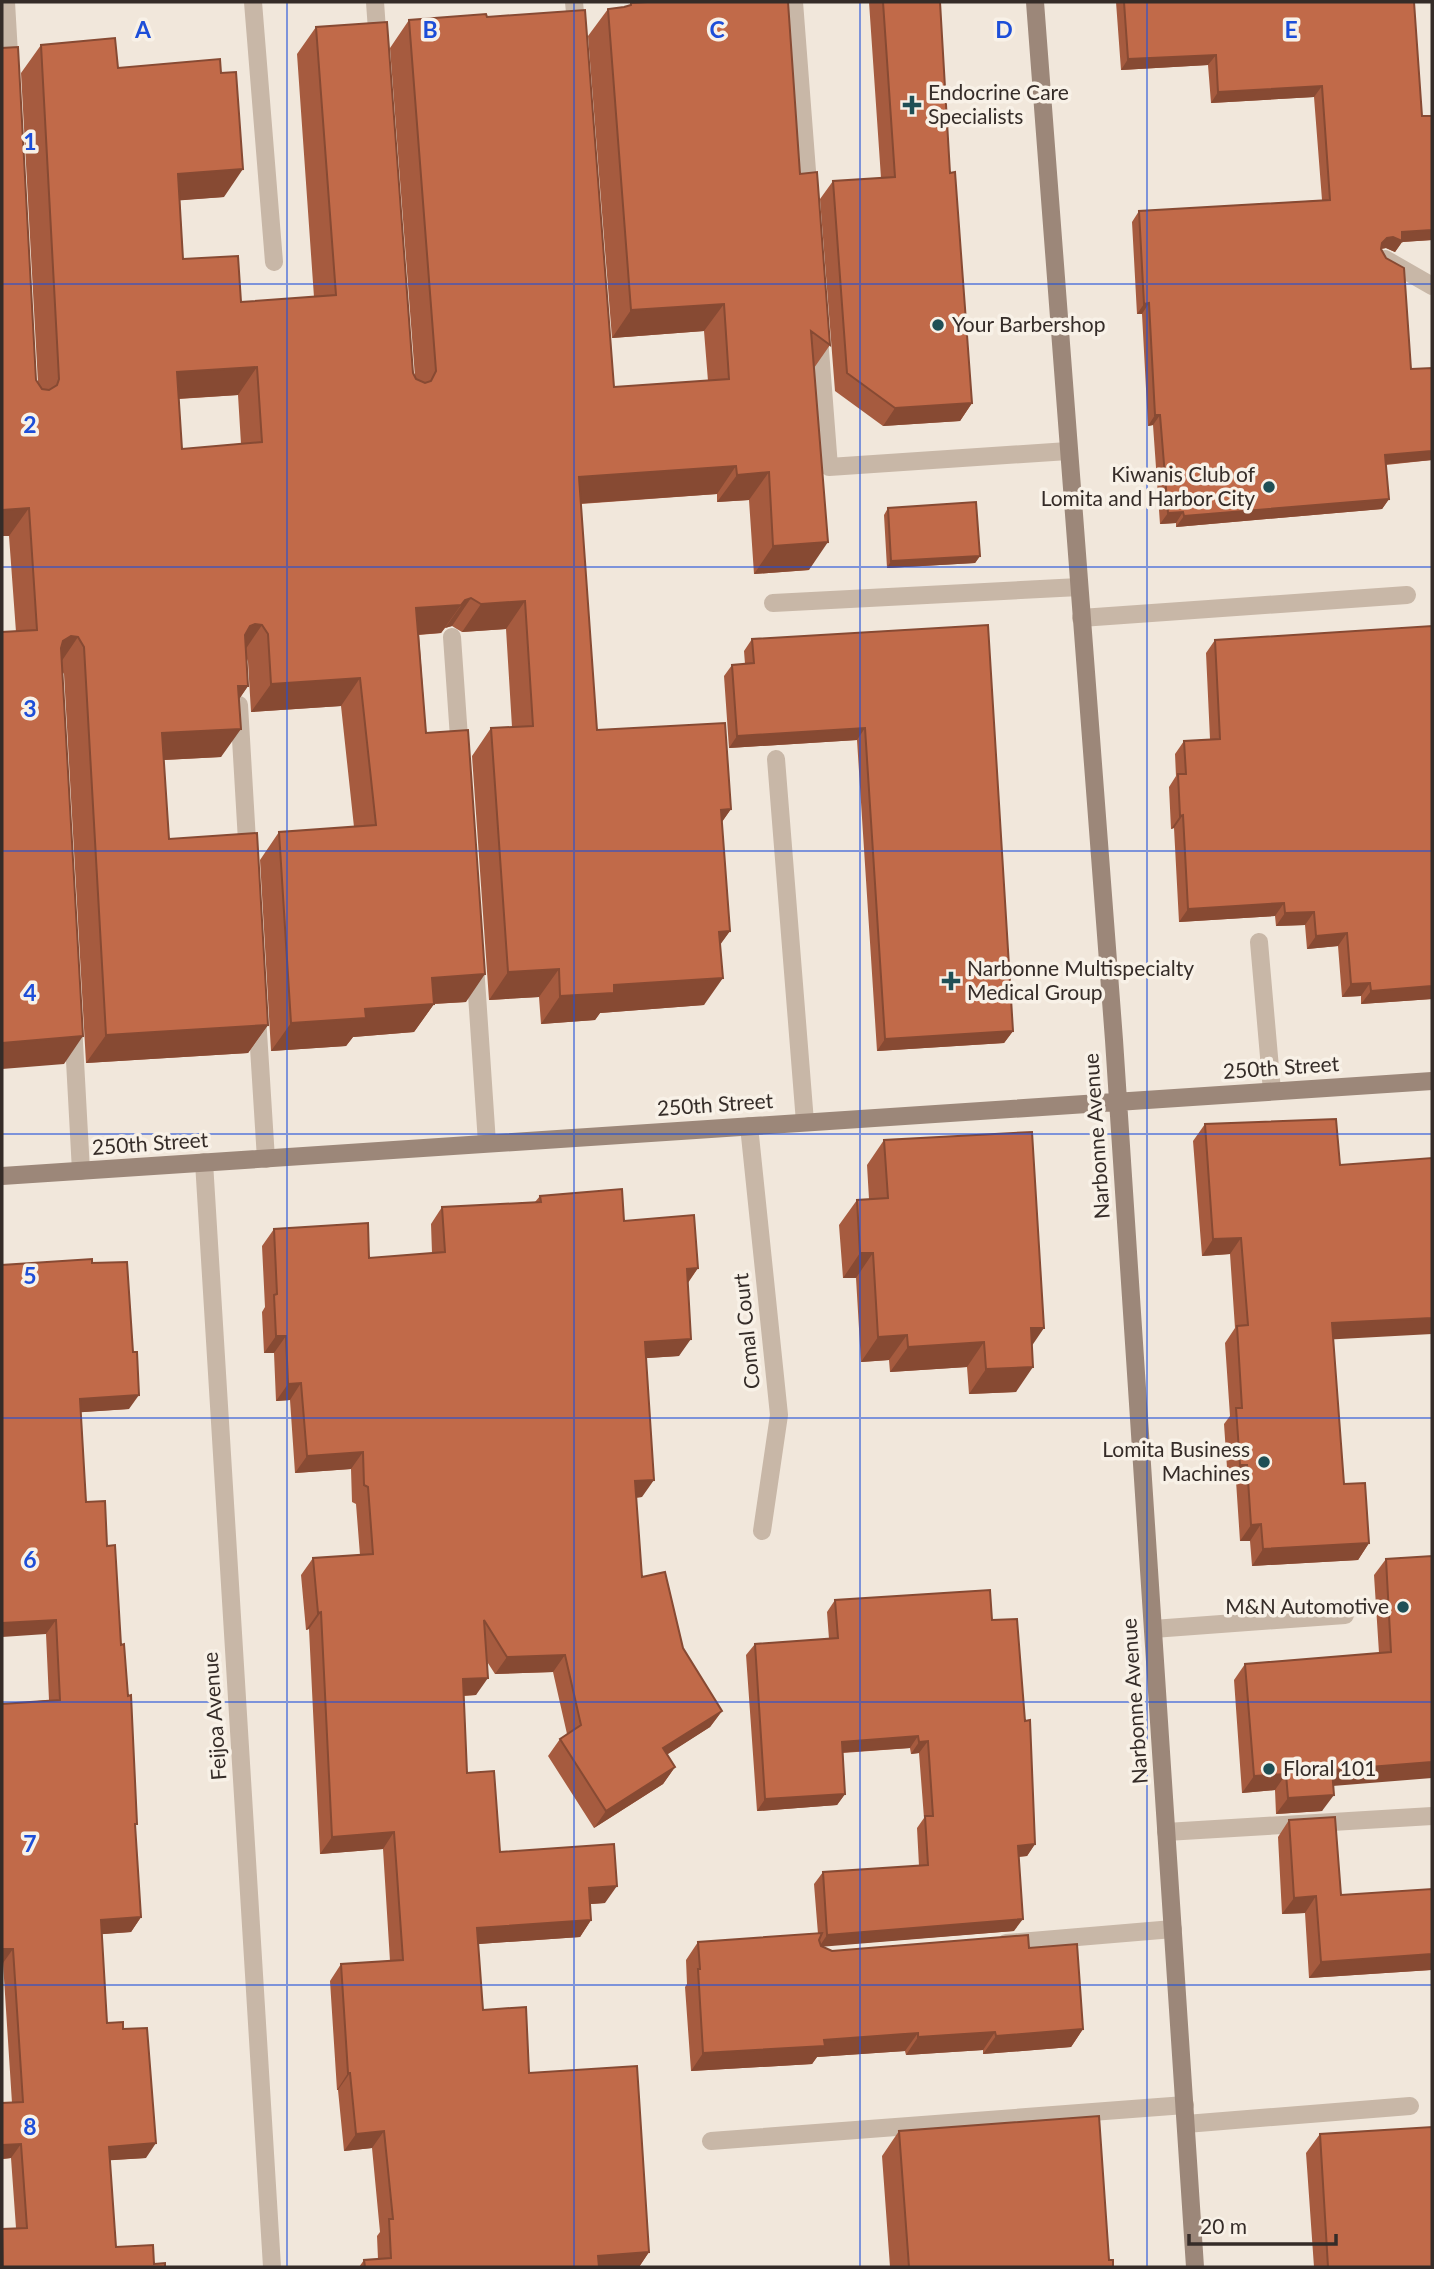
<svg xmlns="http://www.w3.org/2000/svg" width="1434" height="2269" font-family="Lato,sans-serif">
<style>
.lines{fill:none;stroke-linecap:round;stroke-linejoin:round}
.lane{stroke:#c8b7a7;stroke-width:18}
.street{stroke:#c8b7a7;stroke-width:18}
.secondary{stroke:#9c8779;stroke-width:18}
.wall{fill:#a65b3f;fill-rule:evenodd}
.shaded-wall{fill:#874a33}
.building{fill:#c16a49;stroke:#874a33;stroke-width:2;fill-rule:evenodd}
.grid{fill:none;stroke:#1d4ed8;stroke-width:2;stroke-opacity:0.55}
.poi-dot{fill:#1f4f55;stroke:#f8f1e7;stroke-width:2.5}
.labels{text-anchor:middle;stroke-width:7;stroke-linejoin:round;paint-order:stroke}
.poi-label{font-size:21px;fill:#352c28;stroke:#f8f1e7;text-anchor:start}
.street-label{font-size:21px;fill:#352c28;stroke:#f8f1e7}
.grid-label{font-size:23px;text-anchor:middle;font-weight:bold;fill:#1d4ed8;stroke:#f8f1e7;stroke-width:7;stroke-linejoin:round;paint-order:stroke}
</style>
<rect width="100%" height="100%" fill="#f1e7db"/>
<g class="lines">
<!-- lane -->
<path class="lane" d="M6 2 10 71
M253 2 274 262
M375 2 378 44
M574 2 577 34
M794 2 809 197
M1385 259 1432 286
M819 337 829 467 1068 451
M773 603 1079 587
M1081 618 1407 595
M452 637 460 752
M239 705 248 858
M776 759 805 1122
M1259 942 1272 1091
M475 965 487 1143
M257 1016 266 1159
M73 1024 81 1171
M1153 1629 1345 1615
M1166 1832 1432 1816
M1006 1943 1173 1929
M1186 2124 1410 2106
M711 2141 1185 2105"/>
<!-- street -->
<path class="street" d="M749 1126 779 1415 762 1531
M204 1162 272 2267"/>
<!-- secondary -->
<path class="secondary" d="M1035 2 1114 1040 1195 2267
M2 1176 1432 1081"/>
</g>
<!-- wall -->
<path class="wall" d="M869 2H940L950 173 972 403 960 421 883 426 835 391 820 199 833 181 881 178Z
M1116 2H1414L1422 116H1432V240L1402 242 1395 252 1386 248 1381 249 1411 369 1432 460 1386 465 1389 499 1382 509 1176 527V523L1160 524 1153 425 1148 426 1142 314H1137L1132 222 1139 211 1322 200 1314 97 1211 103 1208 65 1121 70Z
M631 3 800 174 830 345 814 368 809 570 754 574 749 500 717 502V494L581 504 597 730 731 809 722 822 730 931 720 944 704 1005 600 1013 595 1020 541 1024 539 997 489 1000 472 756 491 728 512 727 506 629 462 632 452 626 445 628 441 633 419 635 426 733 466 1002 434 1004 414 1032 353 1037 346 1046 271 1051 260 860 279 832 354 827 341 706 251 712 248 662 247 659 248 686 239 699 221 757 164 760 169 839 268 1025 248 1053 86 1063 64 674 62 671 64 1064 16 632 9 536H2V48L36 380 38 383 21 73 41 45 118 68 224 197 180 200 183 259 241 302 314 297 297 54 316 27 415 377 390 48 409 20 487 17 614 387 708 381 704 331 612 338 588 36 608 9 624 7 629 6ZM238 395 241 444 182 449 179 399Z
M888 508 980 556 975 563 887 568 884 515Z
M988 625 1013 1031 1004 1043 877 1051 857 740 729 748 724 676 732 665 745 664 744 651 752 639Z
M1432 626V999L1361 1004V996L1342 997 1338 946 1307 949 1305 925 1276 926 1275 916 1179 922 1174 828 1171 829 1169 787 1176 776 1175 754 1184 741 1210 739 1206 653 1215 640Z
M1205 1124 1333 1339 1344 1484 1369 1543 1358 1560 1252 1566 1250 1541H1240L1236 1481 1228 1482 1224 1424 1230 1416 1225 1343 1235 1328 1230 1254 1202 1256 1193 1141Z
M884 1140 1032 1346 1016 1392 969 1394 967 1367 890 1372 889 1360 861 1362 856 1278H843L839 1225 857 1200 869 1199 867 1165Z
M540 1196 624 1221 698 1268 688 1283 679 1356 646 1358 642 1497 636 1498 642 1577 683 1648 722 1711 710 1727 667 1754 675 1767 663 1784 594 1828 548 1756 560 1739 567 1734 553 1672 495 1674 486 1660 476 1695 464 1696 467 1773 500 1852 605 1903 590 1904 591 1920 580 1937 478 1944 483 2010 529 2073 649 2252 639 2267H365L378 2259 377 2236 380 2232 372 2148 344 2151 338 2090H337L330 1981 341 1964 390 1961 383 1849 320 1854 309 1629 306 1630 301 1575 313 1558 360 1555 356 1504 352 1502 351 1469 295 1473 290 1400 276 1401 274 1353H264L262 1312 265 1307 262 1246 274 1229 369 1258 432 1253 431 1224 442 1207 535 1202Z
M92 1263 129 1409 81 1412 86 1502 107 1546 121 1645 141 1917 131 1932 102 1934 107 2023 123 2029 146 2158 110 2160 116 2247 154 2264 165 2267H2V2229L16 2228 11 2158 2 2159V2103H12L3 1963H2V1704L49 1700 46 1634Z
M1432 1556 1322 1811 1276 1814 1275 1790 1242 1793 1234 1680 1245 1664 1379 1653 1374 1575 1386 1559Z
M835 1600 992 1620 1025 1721 1035 1844 1027 1856 1019 1857 1014 1931 822 1946 832 1951 1029 1948 1083 2029 1071 2047 983 2054V2050L906 2055 905 2051 817 2057 812 2064 691 2071 685 1987 687 1984 686 1960 698 1942 818 1934 814 1884 823 1872 919 1866 917 1828 924 1818 919 1753 911 1754 910 1748 843 1753 845 1794 837 1805 757 1811 746 1655 755 1644 829 1639 827 1612Z
M1289 1820 1341 1895 1432 1889V1969L1431 1970 1309 1978 1305 1913 1282 1914 1278 1837Z
M899 2131 1109 2260 1113 2267H890L882 2156Z
M1320 2134 1432 2267H1314L1306 2153Z
M364 2260 365 2267H359Z"/>
<!-- shaded-wall -->
<path class="shaded-wall" d="M1216 55 1208 65 1121 70 1128 59Z
M1322 86 1314 97 1211 103 1218 92Z
M243 169 224 197 159 202 178 174Z
M1432 230V240L1402 242 1395 252 1386 248 1380 249 1382 243 1387 238 1402 232Z
M1149 303 1142 314H1137L1144 304Z
M724 304 704 331 612 338 631 310Z
M257 367 238 395 157 400 177 372Z
M972 403 960 421 883 426 895 408Z
M1155 415H1160L1153 425 1148 426Z
M1432 451V460L1378 465 1385 455Z
M736 466 717 494 559 505 579 477Z
M769 472 749 500 717 502 737 475Z
M1389 499 1382 509 1176 527 1184 516Z
M29 508 9 536H2V510Z
M1183 512 1176 523 1160 524 1168 513Z
M828 542 809 570 754 574 773 546Z
M980 556 975 563 887 568 891 561Z
M471 598 452 626 445 628 465 600Z
M525 601 506 629 462 632 481 604Z
M461 605 441 633 397 636 416 608Z
M255 624 262 625 243 653 236 652 250 626Z
M71 636 78 637 59 665 63 641Z
M360 678 341 706 251 712 271 684Z
M238 686H248L229 714Z
M865 728 857 740 729 748 737 736Z
M241 729 221 757 143 761 162 733Z
M731 809 711 837 721 810Z
M1183 815 1174 828 1171 829 1180 816Z
M1284 903 1275 916 1179 922 1188 909Z
M1314 912 1305 925 1276 926 1285 913Z
M730 931 710 959 719 932Z
M1347 933 1338 946 1307 949 1316 936Z
M559 969 539 997 489 1000 508 972Z
M485 974 466 1002 412 1005 432 978Z
M723 978 704 1005 600 1013 595 1020 541 1024 560 996 614 985Z
M1370 983 1361 996 1342 997 1351 984Z
M1432 986V999L1361 1004 1371 991Z
M434 1004 414 1032 353 1037 346 1046 271 1051 291 1023 365 1009Z
M268 1025 248 1053 86 1063 106 1035Z
M1013 1031 1004 1043 877 1051 885 1039Z
M83 1036 64 1064 2 1069V1043Z
M1241 1238 1230 1254 1202 1256 1213 1239Z
M860 1253H873L856 1278H843Z
M698 1268 686 1285 687 1269Z
M1432 1318V1334L1321 1340 1332 1323Z
M1031 1328H1044L1027 1353Z
M907 1335 889 1360 861 1362 878 1337Z
M276 1336H286L274 1353H264Z
M691 1339 679 1356 633 1359 645 1342Z
M984 1342 967 1367 890 1372 908 1347Z
M1033 1367 1016 1392 969 1394 986 1369Z
M301 1383 290 1400 276 1401 288 1384Z
M139 1395 129 1409 70 1413 80 1399Z
M363 1452 351 1469 295 1473 307 1456Z
M1240 1465H1247L1236 1481 1228 1482Z
M654 1480 642 1497 623 1498 635 1481Z
M1261 1524 1250 1541H1240L1251 1525Z
M1369 1543 1358 1560 1252 1566 1263 1549Z
M321 1612 309 1629 306 1630 318 1613Z
M56 1620 46 1634 2 1637V1623Z
M565 1655 553 1672 495 1674 507 1657Z
M488 1678 476 1695 451 1696 463 1679Z
M722 1711 710 1727 651 1765 663 1748Z
M918 1736 910 1748 834 1753 842 1742Z
M928 1741 919 1753 911 1754 919 1742Z
M1432 1762V1778L1320 1787 1332 1770Z
M675 1767 663 1784 594 1828 606 1811Z
M1286 1774 1275 1790 1242 1793 1254 1776Z
M845 1794 837 1805 757 1811 765 1799Z
M1334 1795 1322 1811 1276 1814 1288 1798Z
M394 1832 383 1849 320 1854 332 1837Z
M1035 1844 1027 1856 1010 1857 1018 1846Z
M617 1886 605 1903 577 1905 589 1888Z
M1316 1896 1305 1913 1282 1914 1294 1898Z
M141 1917 131 1932 91 1935 101 1920Z
M1023 1919 1014 1931 819 1947 827 1935Z
M591 1920 580 1937 465 1945 477 1928Z
M2 1949H13L3 1963H2Z
M1432 1954V1969L1431 1970 1309 1978 1321 1962Z
M1083 2029 1071 2047 983 2054 996 2036Z
M995 2032 983 2050 906 2055 918 2037Z
M918 2033 905 2051 817 2057 812 2064 691 2071 703 2053 824 2040Z
M348 2073H350L338 2090H337Z
M384 2131 372 2148 344 2151 356 2134Z
M156 2143 146 2158 99 2161 109 2147Z
M21 2144 11 2158 2 2159V2145Z
M649 2252 639 2267H590L598 2256Z"/>
<!-- building -->
<path class="building" d="M647 2H788L800 174 817 172 830 345 811 331 828 542 773 546 769 472 737 475 736 466 579 477 597 730 725 723 731 809 721 810 730 931 719 932 723 978 614 985V993L560 996 559 969 508 972 491 728 533 726 525 601 481 604 471 598 465 600 461 605 416 608 426 733 468 730 485 974 432 978 434 1004 365 1009 366 1018 291 1023 279 832 376 825 360 678 271 684 268 634 262 625 255 624 250 626 245 635 248 686H238L241 729 162 733 169 839 257 833 268 1025 106 1035 84 647 78 637 71 636 63 641 61 648 83 1036 2 1043V632L37 630 29 508 2 510V48L18 47 36 380 42 389 49 390 57 385 59 379 41 45 115 38 118 68 220 59 221 73 236 72 243 169 178 174 183 259 238 256 241 302 336 295 316 27 387 22 413 373 416 379 425 383 431 381 436 371 409 20 486 14 487 17 585 10 614 387 729 379 724 304 631 310 608 9 624 7 631 5V3ZM257 367 262 442 182 449 177 372Z
M883 2H940L950 173 955 172 972 403 895 408 847 373 833 181 895 177Z
M1124 2H1414L1422 116H1432V230L1402 232V241L1393 237 1387 238 1382 243 1381 249 1386 258 1404 268 1411 369 1432 368V451L1385 455 1389 499 1184 516 1183 512 1168 513 1160 415H1155L1149 303 1144 304 1139 211 1330 200 1322 86 1218 92 1216 55 1128 59Z
M976 502 980 556 891 561 888 508Z
M988 625 1013 1031 885 1039 865 728 737 736 732 665 754 663 752 639Z
M1432 626V986L1371 991 1370 983 1351 984 1347 933 1316 936 1314 912 1285 913 1284 903 1188 909 1183 815 1180 816 1178 774H1186L1184 741 1220 739 1215 640Z
M1336 1119 1340 1165 1432 1158V1318L1332 1323 1344 1484 1365 1483 1369 1543 1263 1549 1261 1524 1251 1525 1247 1465H1240L1236 1408H1242L1237 1326 1248 1325 1241 1238 1213 1239 1205 1124Z
M1032 1132 1044 1328H1031L1033 1367 986 1369 984 1342 908 1347 907 1335 878 1337 873 1253H860L857 1200 888 1198 884 1140Z
M622 1189 624 1221 694 1215 698 1268 687 1269 691 1339 645 1342 654 1480 635 1481 642 1577 665 1572 683 1648 722 1711 663 1748 675 1767 606 1811 560 1739 581 1725 565 1655 507 1657 484 1620 488 1678 463 1679 467 1773 494 1771 500 1852 614 1844 617 1886 589 1888 591 1920 477 1928 483 2010 526 2007 529 2073 637 2066 649 2252 598 2256 599 2267H365L364 2260 391 2258 389 2219H393L384 2131 356 2134 350 2073H348L341 1964 403 1960 394 1832 332 1837 321 1612 318 1613 313 1558 373 1554 368 1487 364 1485 363 1452 307 1456 301 1383 288 1384 286 1336H276L274 1295 277 1294 274 1229 368 1223 369 1258 445 1252 442 1207 541 1202 540 1196Z
M92 1259V1263L127 1262 133 1352H137L139 1395 80 1399 86 1502 105 1501 107 1546 115 1545 121 1645 124 1644 128 1696 131 1695 137 1824H135L141 1917 101 1920 107 2023 123 2022V2029L147 2028 156 2143 109 2147 116 2247 153 2245 154 2264 165 2263V2267H3L2 2229 27 2228 21 2144 2 2145V2103L23 2102 13 1949H2V1704L60 1700 56 1620 2 1623V1265Z
M1432 1556V1762L1332 1770 1334 1795 1288 1798 1286 1774 1254 1776 1245 1664 1391 1652 1386 1559Z
M990 1590 992 1620 1017 1619 1025 1721 1030 1720 1035 1844 1018 1846 1023 1919 827 1935 823 1872 928 1865 925 1816H933L928 1741 919 1742 918 1736 842 1742 845 1794 765 1799 755 1644 838 1638 835 1600Z
M1335 1817 1341 1895 1432 1889V1954L1321 1962 1316 1896 1294 1898 1289 1820Z
M822 1933 819 1940 821 1946 832 1951 1028 1935 1029 1948 1077 1944 1083 2029 996 2036 995 2032 918 2037V2033L824 2040 825 2046 703 2053 698 1969H700L698 1942Z
M1099 2116 1109 2260H1113V2267H909L899 2131Z
M1432 2127V2267H1328L1320 2134Z"/>
<!-- grid -->
<path class="grid" d="M287 2V2267M574 2V2267M860 2V2267M1147 2V2267M2 284H1432M2 567H1432M2 851H1432M2 1134H1432M2 1418H1432M2 1702H1432M2 1985H1432"/>
<!-- markers -->
<g class="poi-dot">
<path d="M908.5 94.5h7v7h7v7h-7v7h-7v-7h-7v-7h7z"/>
<circle cx="938" cy="325" r="7"/>
<circle cx="1269" cy="487" r="7"/>
<path d="M947.5 970.5h7v7h7v7h-7v7h-7v-7h-7v-7h7z"/>
<circle cx="1264" cy="1462" r="7"/>
<circle cx="1403" cy="1607" r="7"/>
<circle cx="1269" cy="1769" r="7"/>
</g>
<g class="labels">
<!-- poi labels -->
<g class="poi-label">
<text x="928" y="100">Endocrine Care<tspan x="928" dy="24">Specialists</tspan></text>
<text x="952" y="332">Your Barbershop</text>
<text x="1255" y="482" text-anchor="end">Kiwanis Club of<tspan x="1255" dy="24">Lomita and Harbor City</tspan></text>
<text x="967" y="976">Narbonne Multispecialty<tspan x="967" dy="24">Medical Group</tspan></text>
<text x="1250" y="1457" text-anchor="end">Lomita Business<tspan x="1250" dy="24">Machines</tspan></text>
<text x="1389" y="1614" text-anchor="end">M&amp;N Automotive</text>
<text x="1283" y="1776">Floral 101</text>
</g>
<!-- street labels -->
<g class="street-label">
<text transform="translate(1281 1068) rotate(-4)" y="7">250th Street</text>
<text transform="translate(715 1105) rotate(-4)" y="7">250th Street</text>
<text transform="translate(1097 1136) rotate(-94)" y="7">Narbonne Avenue</text>
<text transform="translate(150 1144) rotate(-4)" y="7">250th Street</text>
<text transform="translate(747 1331) rotate(-96)" y="7">Comal Court</text>
<text transform="translate(1135 1701) rotate(-94)" y="7">Narbonne Avenue</text>
<text transform="translate(215 1716) rotate(-94)" y="7">Feijoa Avenue</text>
</g>
</g>
<g class="grid-label">
<text x="143" y="38">A</text>
<text x="430" y="38">B</text>
<text x="717" y="38">C</text>
<text x="1004" y="38">D</text>
<text x="1291" y="38">E</text>
<text x="30" y="150">1</text>
<text x="30" y="433">2</text>
<text x="30" y="717">3</text>
<text x="30" y="1001">4</text>
<text x="30" y="1284">5</text>
<text x="30" y="1568">6</text>
<text x="30" y="1852">7</text>
<text x="30" y="2135">8</text>
</g>
<!-- border -->
<rect width="1434" height="2269" fill="none" stroke="#352c28" stroke-width="7"/>
<!-- scale -->
<path d="M1189 2234v10h147v-10" fill="none" stroke="#352c28" stroke-width="3.5"/>
<text x="1200" y="2234" font-size="21" fill="#352c28" stroke="#f8f1e7" stroke-width="5" paint-order="stroke">20 m</text>
</svg>
